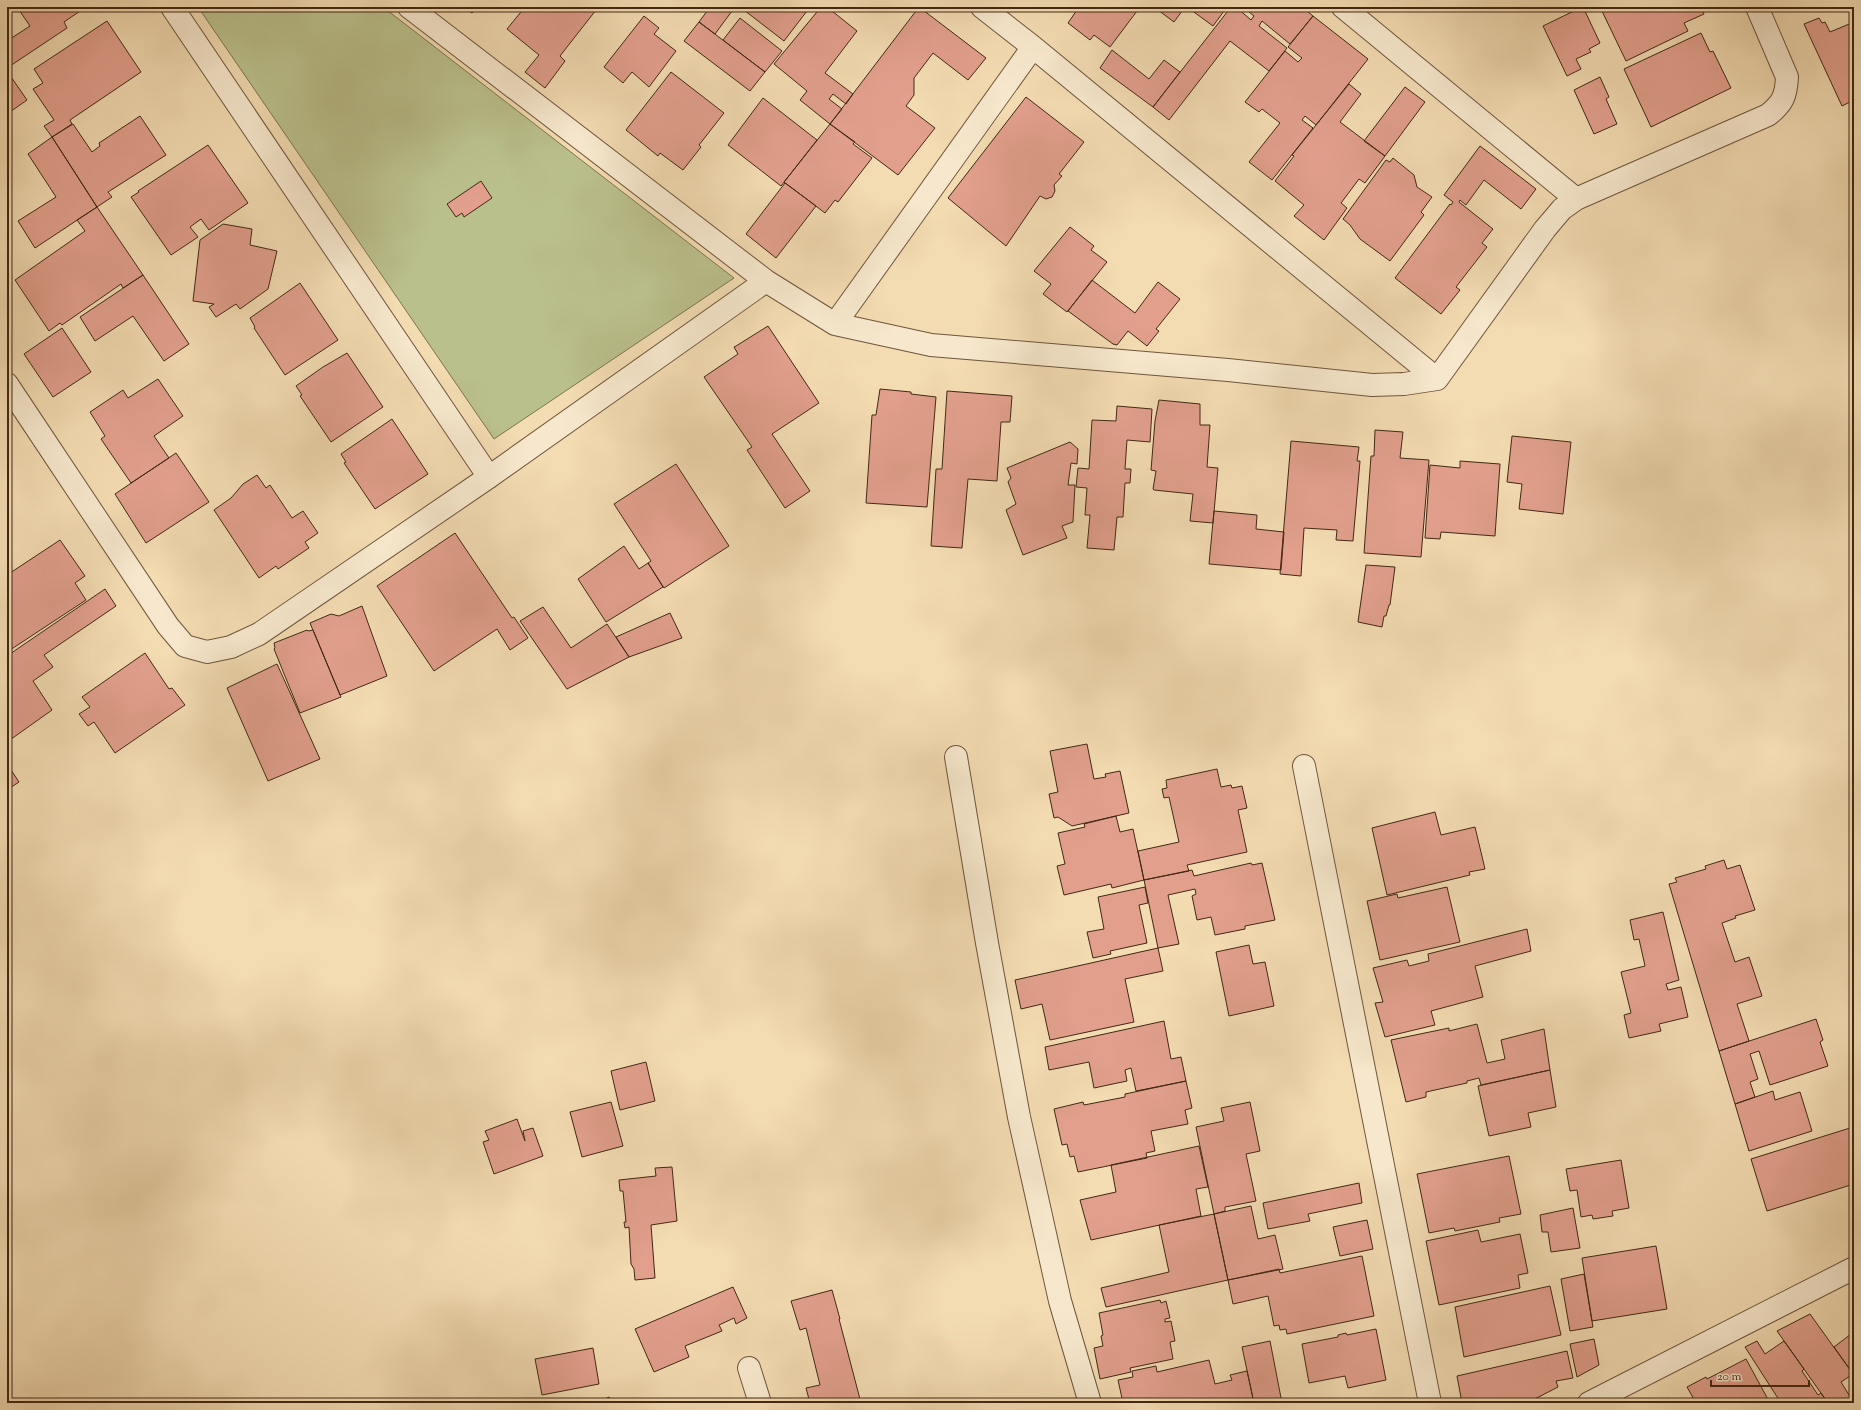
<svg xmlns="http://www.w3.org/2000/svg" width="1861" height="1410" font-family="'Sorts Mill Goudy',serif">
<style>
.green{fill:#bac08c;stroke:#7e7450}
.building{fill:#e19f8c;stroke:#422814}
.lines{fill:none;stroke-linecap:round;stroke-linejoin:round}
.minor-casing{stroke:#6e553c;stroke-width:24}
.minor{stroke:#f7e8cd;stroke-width:22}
</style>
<rect width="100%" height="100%" fill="#f3dbb2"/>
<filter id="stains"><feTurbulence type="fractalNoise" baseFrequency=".005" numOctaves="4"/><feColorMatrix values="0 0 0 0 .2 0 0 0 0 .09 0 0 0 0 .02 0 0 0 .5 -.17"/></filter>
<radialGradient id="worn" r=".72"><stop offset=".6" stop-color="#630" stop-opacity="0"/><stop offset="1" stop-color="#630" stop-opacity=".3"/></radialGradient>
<!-- green -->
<path class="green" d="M198 7H383L734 278 494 439Z"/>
<!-- building -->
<path class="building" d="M17 7H86L64 22 67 28 7 68V41L30 26Z
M464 7H477L472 13Z
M525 7H592L596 10 560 56 565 61 545 88 525 72 539 55 507 29Z
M710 7H726L732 11 715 34 699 22Z
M740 7H810L784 41Z
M821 7H827L857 31 825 73 853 94 846 104 833 94 829 99 842 109 830 124 800 100 807 91 774 64Z
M919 7 986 58 968 80 933 53 914 78V95L906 106 935 128 898 175 830 124Z
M1079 7H1140L1110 47 1094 35 1090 40 1068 23Z
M1154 7H1185L1174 22Z
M1187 7H1227L1213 26Z
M1231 7H1236L1251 20 1254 16 1243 7H1302L1313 16 1290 44 1262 21 1259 26 1287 48 1269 71 1230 41 1169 120 1153 107Z
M1582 7H1583L1600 43 1589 49 1591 52 1576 59 1581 69 1567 76 1543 26Z
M1600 7H1701L1704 14 1684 23 1688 31 1626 61Z
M644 16 659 28 654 34 676 51 649 87 632 72 623 83 604 67Z
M1313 16 1368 59 1316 125 1305 116 1302 120 1313 128 1272 180 1249 162 1280 123 1262 109 1259 112 1245 102 1285 51 1298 62 1302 58 1288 47Z
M740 18 782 51 765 72 723 40Z
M1819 18 1822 23 1825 22 1830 32 1854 22V100L1842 106 1804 24Z
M107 21 141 72 70 120 72 124 52 137 44 126 54 120 33 89 43 83 34 69Z
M699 22 765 72 750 91 684 41Z
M1701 33 1710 52 1713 51 1731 88 1651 127 1624 69Z
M1112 50 1149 79 1164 60 1180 72 1153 107 1100 68Z
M7 71 27 100 7 114Z
M671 72 724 113 699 145 701 147 683 170 660 153 658 156 626 130Z
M1600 77 1609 97 1606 99 1617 124 1594 134 1574 90Z
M1349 84 1361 94 1340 122 1385 156 1365 183 1359 179 1341 203 1347 208 1324 240 1294 216 1304 205 1275 181 1294 156 1292 155Z
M1405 87 1425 102 1385 156 1364 141Z
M1026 97 1084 142 1059 174 1062 176 1054 185 1055 191 1052 197 1046 199 1040 196 1006 246 948 198Z
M763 98 817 140 781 186 728 145Z
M140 116 166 155 108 192 112 197 97 207 52 137 73 124 92 152 100 146 99 143Z
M830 124 855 142 853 144 872 158 838 202 835 200 825 213 784 182Z
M52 137 97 207 35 248 18 221 56 197 28 154Z
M208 145 248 203 209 230 201 219 190 227 198 237 171 255 131 197 139 192 138 191Z
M1480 146 1536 189 1521 209 1484 180 1466 205 1460 200 1459 202 1493 229 1482 243 1487 247 1456 287 1460 290 1441 314 1395 278 1450 204 1451 205 1453 202 1444 195Z
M1393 158 1414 175 1417 187 1432 197 1421 212 1424 215 1390 261 1360 239 1350 225 1343 219 1386 160 1390 162Z
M481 181 492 198 464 217 462 213 456 217 447 204Z
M785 183 816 206 776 258 746 234Z
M97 207 143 275 123 288 121 284 62 325 60 323 49 331 15 280 85 231 77 220Z
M223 224 252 229 250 245 277 251 268 289 240 309 236 304 216 317 209 307 214 304 193 301 200 240Z
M1070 227 1094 246 1091 250 1107 262 1067 312 1043 294 1051 284 1034 271Z
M143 275 189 344 164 361 133 316 95 341 80 317Z
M1092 280 1135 313 1158 282 1180 299 1156 329 1159 331 1147 346 1128 331 1117 345 1113 344 1068 311Z
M300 283 338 340 285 375 254 328 255 327 250 318Z
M768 326 819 403 772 434 810 491 785 508 747 450 752 447 704 377 738 354 734 347 736 346Z
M62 328 91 372 53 397 24 354Z
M347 353 383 407 331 442 300 396 302 395 296 386 323 367Z
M158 379 183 416 154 436 169 458 131 483 101 439 105 436 90 412 123 390 128 398Z
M880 389 911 392V394L936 397 927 507 866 503 872 415H876Z
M947 391 1012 396 1010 422H1001L997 481 968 479 962 548 931 546 936 469H942Z
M1159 400 1200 404V425H1210L1207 467 1218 468 1213 523 1190 521 1193 494 1154 490 1153 489 1156 471 1151 470 1155 421Z
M1117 406 1152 409 1150 442 1127 440 1125 469H1131L1130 483H1125L1123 517H1117L1114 550 1087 548 1090 515H1085L1087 488 1076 487 1078 468 1089 469 1092 420 1116 421Z
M392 419 428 474 375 509 344 463 346 462 341 454Z
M1375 430 1403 432 1400 458 1429 460 1421 557 1364 553 1371 456H1374Z
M1512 436 1571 442 1563 514 1519 509 1522 484 1507 482Z
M1291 441 1359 447 1357 461H1360L1353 541 1336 540 1337 530 1304 528 1301 576 1280 574Z
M1070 442 1078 449 1077 464 1071 463 1068 485H1075L1073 522 1062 526 1067 538 1023 555 1006 510 1016 504 1008 482 1011 478 1007 468Z
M176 453 209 502 146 543 115 494Z
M1460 461 1500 464 1495 536 1441 532 1440 539 1425 538 1430 465 1460 468Z
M676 464 729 546 664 588 648 563 651 561 614 504Z
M257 475 266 488 270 485 292 518 303 511 318 533 305 542 309 548 278 569 276 566 259 578 214 510 231 498 243 484Z
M1214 511 1257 515 1256 529 1284 532 1281 570 1209 564Z
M455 533 512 618 514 617 528 638 510 650 497 629 434 671 377 586Z
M60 540 85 576 75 583 86 600 10 650 12 653 7 656V575Z
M624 546 639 569 648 563 663 587 606 622 578 579Z
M1366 565 1395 567 1390 605H1389L1386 616H1384L1382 627 1358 622Z
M105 589 116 606 44 655 53 667 33 681 52 710 7 742V656Z
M362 606 387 676 340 695 310 623 331 614 339 616Z
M543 607 571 648 607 624 629 657 567 689 520 621Z
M670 613 682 638 629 657 616 637Z
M307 630 308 631 313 630 341 697 300 713 274 649 275 648 274 643Z
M145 653 169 689 172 688 185 705 115 753 94 722 88 726 79 714 90 707 82 697Z
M277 664 320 759 268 781 227 688Z
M1087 744 1094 779 1106 777 1105 774 1120 771 1129 813 1072 826 1058 817 1054 818 1049 794 1058 792 1050 751Z
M7 764 19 782 7 790Z
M1217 769 1221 787 1231 785 1232 788 1242 786 1247 808 1238 810 1247 852 1187 865 1189 871 1144 880 1138 851 1179 842 1169 797 1164 798 1162 789 1167 788 1166 780Z
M1435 812 1441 835 1475 827 1485 869 1469 872 1470 875 1387 895 1372 828Z
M1116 816 1120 832 1133 829 1144 880 1112 888 1111 884 1064 895 1057 866 1065 864 1058 833 1085 827 1084 824Z
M1724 860 1727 869 1740 865 1755 910 1735 916 1736 918 1722 923 1735 962 1749 957 1762 996 1737 1004 1749 1041 1719 1051 1669 884 1677 882 1675 878 1706 869 1705 866Z
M1251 863 1252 865 1262 863 1275 920 1245 926V929L1215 935 1211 917 1197 920 1192 896 1196 894 1195 889 1168 895 1179 944 1158 948 1144 880 1192 870 1194 876Z
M1145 887 1148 903 1139 905 1147 943 1110 951 1111 954 1093 958 1087 932 1104 929 1098 897Z
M1447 887 1460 942 1380 960 1367 901 1397 894 1398 898Z
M1663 912 1679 980 1666 984 1668 990 1681 987 1688 1017 1659 1024 1661 1031 1629 1038 1624 1015 1631 1013 1621 972 1645 966 1639 939 1634 940 1630 920Z
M1527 929 1531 951 1475 966 1483 997 1431 1011 1435 1025 1385 1037 1375 1003 1383 1002 1373 968 1407 960 1409 966 1429 961 1428 954Z
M1249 945 1253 964 1265 962 1274 1006 1229 1016 1216 952Z
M1158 948 1163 971 1125 979 1134 1022 1050 1040 1042 1004 1021 1009 1015 980Z
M1816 1019 1823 1040 1820 1042 1828 1066 1770 1085 1759 1051 1750 1054 1758 1079 1750 1082 1755 1097 1735 1104 1719 1051Z
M1164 1021 1171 1059 1181 1057 1186 1081 1136 1091 1131 1068 1125 1070 1127 1081 1094 1088 1089 1062 1049 1070 1045 1047Z
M1477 1024 1487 1063 1505 1059 1501 1040 1544 1029 1550 1070 1481 1085 1479 1078 1467 1081V1083L1426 1092V1097L1406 1102 1391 1040 1449 1028V1031Z
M646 1062 655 1101 620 1110 611 1071Z
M1550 1070 1556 1107 1528 1113 1531 1127 1489 1136 1478 1086Z
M1186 1081 1192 1108 1185 1110 1188 1124 1151 1131 1155 1151 1146 1153 1147 1158 1078 1172 1074 1156 1070 1157 1067 1144 1062 1145 1054 1109 1083 1102 1084 1105 1125 1097V1094Z
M1773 1091 1775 1100 1800 1092 1812 1131 1749 1151 1735 1104Z
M611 1102 623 1146 582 1157 570 1112Z
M1250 1102 1260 1151 1246 1154 1256 1201 1225 1207V1211L1214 1214 1196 1127 1224 1121 1221 1108Z
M517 1119 525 1141 523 1131 533 1128 543 1156 494 1174 483 1142 489 1140 485 1131Z
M1850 1128 1854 1141V1184L1767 1211 1751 1159Z
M1199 1146 1208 1187 1196 1189 1201 1216 1091 1240 1080 1200 1116 1192 1111 1165Z
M1509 1156 1521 1214 1499 1218 1500 1222 1455 1231 1454 1228 1429 1233 1417 1174Z
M1621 1160 1629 1208 1612 1211 1613 1216 1593 1219 1592 1215 1581 1217 1577 1190 1570 1191 1566 1169Z
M672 1167 677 1221 651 1225 655 1278 635 1280 634 1269 631 1264 629 1227 625 1228 624 1222H626L623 1191H620L619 1180 656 1176 655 1168Z
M1359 1183 1362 1203 1308 1214 1310 1221 1268 1229 1263 1203Z
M1251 1206 1258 1239 1275 1235 1283 1269 1228 1280 1214 1214Z
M1573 1208 1580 1248 1551 1252 1548 1232H1542L1540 1215Z
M1214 1214 1228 1280 1106 1307 1101 1288 1169 1272 1159 1225Z
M1367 1220 1373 1249 1340 1256 1333 1227Z
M1478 1230 1481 1242 1520 1234 1528 1273 1518 1275 1520 1288 1439 1305 1426 1241Z
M1656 1246 1667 1309 1592 1321 1582 1258Z
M1362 1256 1374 1316 1287 1334 1286 1329 1280 1330 1279 1325 1274 1326 1268 1296 1233 1304 1228 1280 1279 1269 1280 1273Z
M1584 1274 1593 1327 1570 1331 1561 1279Z
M1550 1286 1561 1335 1464 1357 1455 1307Z
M733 1287 747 1318 736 1324 734 1318 719 1325 722 1331 685 1346 689 1357 654 1372 635 1329Z
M832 1290 840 1319H839L861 1403H810L806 1388 820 1385 806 1328 800 1330 791 1301Z
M1160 1300 1161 1303 1166 1301 1170 1318 1165 1319V1322L1171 1321 1175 1341 1170 1342 1173 1359 1130 1368 1131 1372 1100 1379 1094 1348 1103 1346 1101 1336 1103 1335 1099 1313Z
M1854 1304V1315L1849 1307Z
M1810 1314 1853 1374 1841 1382 1854 1403H1828L1777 1331Z
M1376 1329 1386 1380 1348 1388 1345 1376 1309 1383 1302 1344 1338 1337V1335L1346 1333 1347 1335Z
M1851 1334 1854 1338V1375L1834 1347Z
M1594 1339 1599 1365 1577 1377 1570 1344Z
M1270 1341 1282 1403H1254L1242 1347Z
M1757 1341 1765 1354 1784 1341 1804 1369 1802 1371 1818 1395 1821 1393 1828 1403H1781L1745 1347Z
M593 1348 599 1384 542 1395 535 1359Z
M1567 1351 1573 1378 1556 1381 1558 1387 1527 1403H1462L1457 1376Z
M1746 1359 1770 1403H1696L1687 1387 1706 1377 1707 1379Z
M1209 1360 1215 1384 1232 1380 1230 1375 1247 1371 1254 1403H1123L1118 1380 1133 1377 1132 1371 1156 1366 1157 1372Z
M609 1397 612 1403H596Z"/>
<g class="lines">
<defs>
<path id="minor" d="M172 7 489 477
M409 7 766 281 835 324 931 345 1228 370 1372 385 1404 384 1437 379 1545 229 1562 209 1576 199
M982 7 1033 47 1437 379
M1343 7 1576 199 1768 115C1783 103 1786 96 1787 77L1757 7
M835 324 1033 47
M7 384 168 626 185 646 207 652 231 647 259 634 489 477 766 281
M956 757 987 943 1019 1117 1060 1301 1090 1403
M1304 766 1430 1403
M749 1368 760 1403
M1589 1403 1854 1268"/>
</defs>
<!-- minor casing -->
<use href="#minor" class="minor-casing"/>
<!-- minor -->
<use href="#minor" class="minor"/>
</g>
<!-- margin -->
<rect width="1861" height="1410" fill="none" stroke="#f3dbb2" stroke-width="24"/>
<rect x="8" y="8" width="1845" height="1394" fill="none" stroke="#422814" stroke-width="2"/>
<rect x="12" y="12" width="1837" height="1386" fill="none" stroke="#422814"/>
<!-- scale -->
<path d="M1711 1380v6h98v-6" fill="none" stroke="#422814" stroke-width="2"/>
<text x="1717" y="1380" font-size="12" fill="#422814" stroke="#f7e8cd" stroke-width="3" paint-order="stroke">20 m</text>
<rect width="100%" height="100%" filter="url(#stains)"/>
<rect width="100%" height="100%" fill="url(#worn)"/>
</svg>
